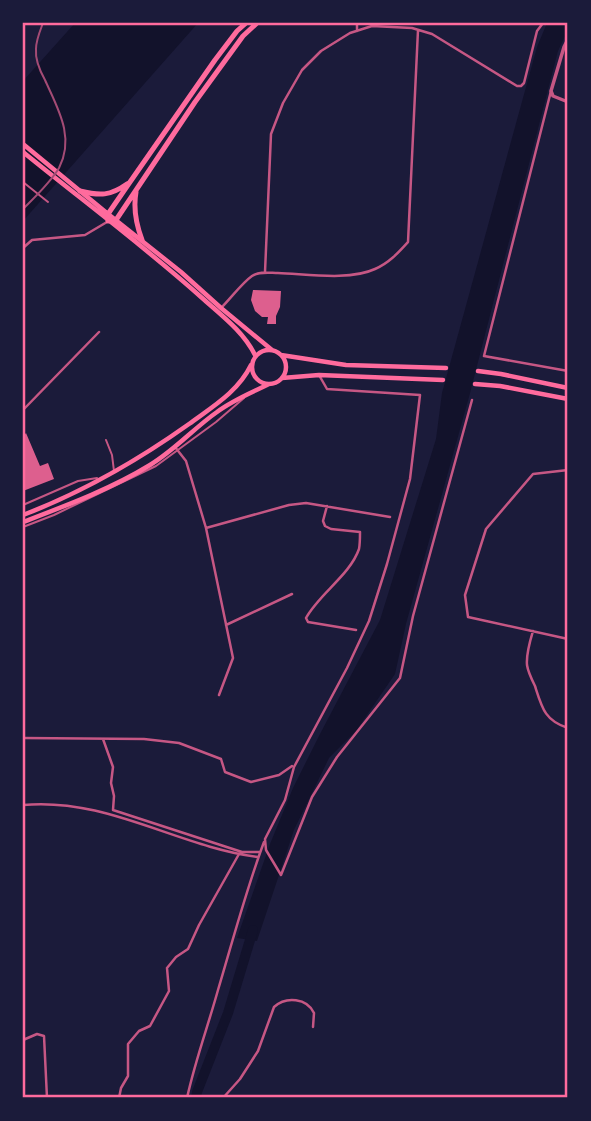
<svg xmlns="http://www.w3.org/2000/svg" width="591" height="1121" font-family="Lato,sans-serif">
<style>
.water{fill:#12122b}
.lines{fill:none;stroke-linecap:round;stroke-linejoin:round}
.river{stroke:#12122b;stroke-width:10}
.building{fill:#dd5f8e}
.service{stroke:#c65784;stroke-width:2}
.pedestrian{stroke:#c65784;stroke-width:2}
.minor{stroke:#c65784;stroke-width:2.5}
.tertiary{stroke:#c65784;stroke-width:3.5}
.primary{stroke:#ff6b9d;stroke-width:4.5}
.motorway{stroke:#ff6b9d;stroke-width:5}
.tram{stroke:#a44b75;stroke-width:2}
.neatline{fill:none;stroke:#ff6b9d;stroke-width:2.5}
</style>
<rect width="100%" height="100%" fill="#1b1b3a"/>
<!-- water -->
<path class="water" d="M75 23H198L23 221V81Z
M547 23H568V30L558 51 469 397 406 624 395 674 356 731 329 758 294 830 257 941 237 938 270 844 293 788 320 734 380 620 436 439 442 393 537 47Z"/>
<g class="lines">
<!-- river -->
<path class="river" d="M196 1098 197 1092 228 1013 253 930"/>
</g>
<!-- building -->
<path class="building" d="M253 290 281 291 280 307 276 316V324H267L268 317H262L255 311 251 300Z
M26 433 40 466 48 463 54 479 23 491V437Z"/>
<g class="lines">
<!-- service -->
<path class="service" d="M23 505 78 481 97 478
M23 527 54 515 156 466 216 422 244 398"/>
<!-- pedestrian -->
<path class="pedestrian" d="M23 182 48 202
M106 440 112 455 114 471"/>
<!-- minor -->
<path class="minor" d="M357 23V31
M551 91 484 356 568 371
M23 248 32 240 85 235 107 222
M265 272 271 134 283 103 302 70 321 51 350 33 372 26 412 28 432 34 517 86H521L524 83 537 31 543 23
M222 307C231 298 242 283 252 276 259 271 270 273 278 273 307 274 349 281 375 269 389 263 398 253 408 242L418 30
M23 410 99 332
M175 447 186 461 206 528 233 658 219 695
M568 470 533 474 486 529 465 595 468 617 568 639
M327 506 323 521 325 526 331 529 360 532C360 538 360 544 359 549 350 575 319 594 306 618L308 622 356 630
M206 528 289 505 306 503 390 517
M226 625 292 594
M533 631C530 641 526 654 527 665 528 672 532 680 535 686 542 708 545 721 568 728
M23 738 144 739 179 743 221 759 225 772 251 782 279 775 292 766
M103 739 113 767 111 783 114 796 113 810 242 852H260
M23 805C107 797 178 847 258 857
M281 875 266 850 265 839 285 800 294 767 347 668 369 621 387 564 410 479 420 395 327 389 319 375
M281 875 312 797 337 757 400 678 413 616 472 400
M23 1040 37 1034 44 1036 47 1098
M119 1098 121 1088 128 1076V1044L139 1031 150 1026 169 991 167 968 176 957 188 949 199 925 239 854
M187 1098C195 1061 208 1026 218 990 233 940 246 890 264 842
M223 1098 240 1079 258 1051 274 1007C286 996 307 998 314 1013L313 1027"/>
<!-- tertiary -->
<path class="tertiary" d="M568 39 564 47 551 91 553 96 568 102"/>
<!-- primary -->
<path class="primary" d="M23 144 108 214 181 272 221 308 272 350
M23 152C82 200 144 246 201 297 221 315 243 331 255 355
M252 367a17 17 0 1 1 34 0a17 17 0 1 1-34 0Z
M281 355 346 365 446 368
M478 371 501 374 568 388
M282 378 319 375 443 380
M475 384 500 386 568 399
M23 515C83 492 137 461 189 424 212 407 238 392 251 365
M23 522C65 506 111 489 150 465 175 450 194 428 217 412 233 400 251 393 269 384"/>
<!-- motorway -->
<path class="motorway" d="M246 23 237 31 215 60 130 182 108 214V221L116 220 195 102 243 36 257 23
M80 191C100 196 110 196 127 184
M136 192C133 209 136 224 142 240"/>
<!-- tram -->
<path class="tram" d="M23 209C35 197 50 183 59 168 75 137 58 109 45 80 40 71 35 60 36 49 36 40 40 31 43 23"/>
</g>
<!-- border -->
<rect width="591" height="1121" fill="none" stroke="#1b1b3a" stroke-width="49"/>
<rect x="24" y="24" width="542" height="1072" class="neatline"/>
</svg>
